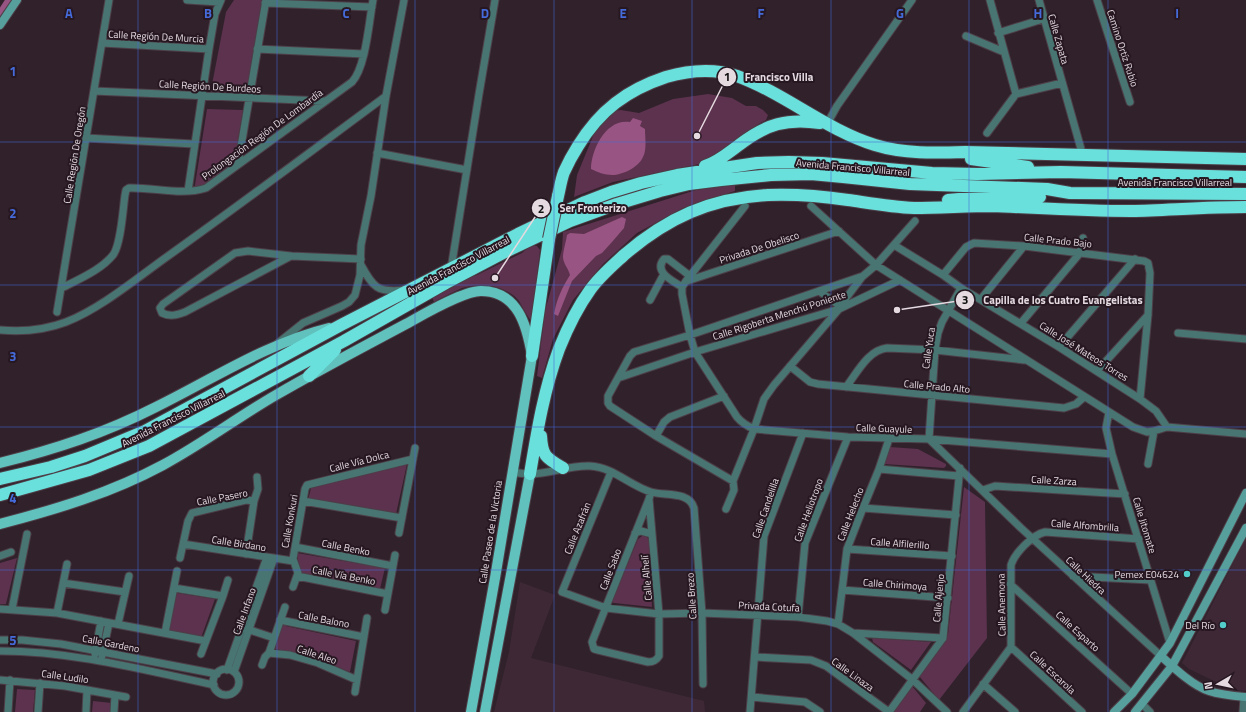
<svg xmlns="http://www.w3.org/2000/svg" width="1246" height="712" font-family="'Titillium Web',sans-serif">
<style>
.built{fill:#3e2836}
.green{fill:#5c324e}
.water{fill:#985482}
.lines{fill:none;stroke-linecap:round;stroke-linejoin:round}
.canal{stroke:#985482;stroke-width:7}
.street-casing{stroke:#4d3f48;stroke-width:9}
.secondary-casing{stroke:#4d3f48;stroke-width:10}
.primary-casing{stroke:#4d3f48;stroke-width:12}
.highway-casing{stroke:#4d3f48;stroke-width:14}
.street{stroke:#487471;stroke-width:7}
.secondary{stroke:#579f9c;stroke-width:8}
.primary{stroke:#61c1bd;stroke-width:10}
.highway{stroke:#69e0dc;stroke-width:12}
.highway-bridge-casing{stroke:#4d3f48;stroke-width:14;stroke-linecap:butt}
.highway-bridge{stroke:#69e0dc;stroke-width:12}
.grid{fill:none;stroke:#456ada;stroke-width:1;stroke-opacity:0.55}
.poi-dot{fill:#53cdc9;stroke:#261721;stroke-width:1.5}
.labels{text-anchor:middle;stroke-width:4;stroke-linejoin:round;paint-order:stroke}
.street-label{font-size:10px;fill:#e5dae0;stroke:#261721}
.poi-label{font-size:10px;fill:#e5dae0;stroke:#261721;text-anchor:end}
.grid-label{font-size:13px;text-anchor:middle;font-weight:bold;fill:#456ada;stroke:#261721;stroke-width:4;stroke-linejoin:round;paint-order:stroke}
.leader{fill:none;stroke:#e5dae0;stroke-width:1.5}
.callout-dot{fill:#e5dae0;stroke:#261721;stroke-width:1.5}
.mark-label{font-size:12px;text-anchor:middle;font-weight:bold;fill:#111}
.callout-label{font-size:11px;text-anchor:middle;font-weight:bold;fill:#e5dae0;stroke:#261721;stroke-width:4;stroke-linejoin:round;paint-order:stroke}
</style>
<rect width="100%" height="100%" fill="#30212b"/>
<!-- built -->
<path class="built" d="M1246 538V691L1233 690 1189 669 1182 663Z
M520 582 555 595 531 658 704 701 705 712H494L509 652Z"/>
<!-- green -->
<path class="green" d="M234 0H262L245 100H209L226 12Z
M708 94 732 98 746 106H756L763 110 768 115 766 120 757 125 709 162 613 182 574 197 577 175 596 129 613 111 621 110 639 113 673 99Z
M207 109 243 110 233 169 194 191Z
M735 184V191L683 208 637 233 603 264 573 300 553 339 542 378 537 376 545 311 562 249 563 232 696 190Z
M531 245 537 246 540 250 532 322C527 316 523 308 519 301 506 285 481 282 462 288 453 292 443 297 434 302L432 297 464 279 477 275 522 253Z
M890 447 918 449 946 464V466L944 468 884 464Z
M407 464 396 514 308 500 311 488Z
M964 487 985 502 987 638 939 700 919 676 948 634Z
M642 536H646L649 539 652 607 614 603 612 602 638 539Z
M297 553 385 568 380 589 300 573Z
M17 558 6 604H0V563Z
M177 593 215 599 201 638 168 630Z
M281 625 356 641 350 672 311 656 275 649Z
M872 638 931 642 911 670 873 642Z
M912 686 926 703 920 712H893Z
M17 689 35 690 33 712H15Z
M93 701 112 703V712H92Z"/>
<!-- water -->
<path class="water" d="M633 118 642 121 640 126 645 129C645 138 647 149 643 157 639 167 623 175 612 175 605 175 597 172 591 169 591 150 606 118 630 122Z
M622 217 626 219 624 228 612 242 602 253 596 256 572 281 558 316 554 314C557 298 562 288 570 275 568 268 563 263 563 257 563 251 566 242 567 235L570 233 584 234Z"/>
<g class="lines">
<!-- canal -->
<path class="canal" d="M0 14 9 0"/>
<defs>
<path id="street" d="M187 0 219 2
M1039 0 1083 156
M1097 0 1130 102
M265 3 372 7
M998 33 1043 19
M966 36 1004 52
M102 43 209 49
M257 49 364 54
M94 91 324 101
M1016 94 1062 83
M827 124 837 106 912 0
M987 133 1016 94 990 0
M86 138 194 144
M377 153 467 170
M238 164 266 0
M188 191 209 49 215 14 221 0
M745 206 686 281 682 287V294L690 335 695 352 737 417C742 423 747 426 754 429L848 437 929 439 1112 454
M811 206 876 265 1133 427 1147 432 1154 431 1167 427 1246 434
M894 245 943 275 961 288 1059 347 1140 399 1156 411 1167 427
M291 256 185 312C177 315 170 317 162 313L160 308 163 304 235 253 248 251 291 256 361 259
M361 265C373 287 377 293 404 290
M451 269 479 94 495 0
M943 275 966 247 974 243 1024 246 1144 261 1148 263 1150 273 1148 315 1140 399
M687 281 839 231
M682 287C673 281 653 272 664 259H668L690 276
M62 288C79 279 101 270 113 255 121 245 123 208 125 195L126 190 129 188C154 187 181 196 206 188L352 82C366 67 369 21 373 0
M961 288 942 322 938 333 935 350 929 439 1021 528 1161 656
M819 291 840 306
M981 299 1024 246
M650 300 664 274
M57 312 109 0
M1021 323 1080 253 1083 238
M0 330C22 332 45 330 66 322 100 309 137 278 168 256 241 204 313 150 386 96
M1178 333 1246 339
M278 343 303 323 342 306 349 302 355 295 360 275 361 245 371 196 386 96 404 0
M1059 347 1135 259
M790 366 810 382 818 384 1064 408 1076 404 1084 397
M1097 371 1148 315
M618 378 695 352 839 309 900 280
M846 387C857 373 868 350 887 348L935 350 1024 360
M1109 412 1106 428 1112 454 1170 643
M656 436 664 422 670 417 724 396
M1148 464 1154 431
M879 469 959 476
M512 472C518 473 524 474 530 474 550 474 569 465 590 466 613 467 630 486 651 492 665 496 689 491 694 508L702 613 703 684
M611 472 562 592 606 608 659 614 702 613 798 617 827 621 838 624 853 633 913 680 947 712
M733 481 656 436 610 406 608 403V396L630 356 634 352 690 335 863 276 876 265 915 221
M983 490 995 486 1125 494
M649 499 659 614V656C656 661 653 662 648 662L598 650 594 649 592 642 649 499 651 492
M303 501 402 518
M863 508 956 515
M726 509 734 490 733 481 754 429 764 399 774 385 839 309 840 306 862 277
M399 533 415 448
M635 533 641 531 652 534
M183 544 293 561
M295 547 393 566
M847 549 952 556
M246 554 254 501 258 489 257 477
M0 556 11 552
M180 558 188 521 192 513 246 500 254 501
M297 576 388 594
M1073 576 1150 580
M63 583 125 592
M1010 584 1132 694
M293 587 298 573 293 559 305 489 307 485 413 459
M174 588 223 596
M842 590 948 598
M0 609 57 613 206 641
M12 609 27 534
M385 610 395 555
M57 613 67 564
M798 617 805 543 848 437
M280 620 364 637
M118 624 129 576
M838 624 847 549 863 508 879 469 889 439
M244 628 274 638
M165 633 177 571
M853 633 943 638
M0 640H22L61 644 217 674
M1011 647 1082 712
M0 651C72 651 144 670 214 685
M269 653 290 655 318 663 357 680
M95 654 101 621
M201 654 223 596 228 580
M102 656 109 623
M755 657 811 660 826 666 889 712
M262 665 265 657 269 653 285 607
M213 682a13 13 0 1 1 26 0a13 13 0 1 1-26 0Z
M227 670 267 557
M234 672 274 558
M0 680 65 686 126 697
M983 684 1015 712
M355 692 367 618
M752 697 805 702 820 712
M1142 704 1150 712
M8 712 10 680
M38 712 40 683
M86 712 87 690
M114 712 115 695
M750 712 764 536 803 433
M889 712 943 638 960 468
M963 712 1011 647V565C1015 553 1032 535 1045 532L1139 539
M1243 712 1244 697"/>
<path id="secondary" d="M0 25 17 0
M1161 656C1174 668 1193 686 1209 691 1221 695 1234 696 1246 697
M1114 712 1132 694 1170 643 1246 493
M1135 712 1172 666 1246 528"/>
<path id="primary" d="M0 463C56 449 105 433 156 407 213 379 267 343 329 328
M0 524C57 509 111 493 163 465 202 444 238 417 276 395 319 370 363 347 406 324 424 314 463 291 481 291 518 291 527 326 532 356L495 578 471 712
M485 712 530 474"/>
<path id="highway" d="M971 159 1028 167
M705 166C718 162 728 153 739 145 766 124 787 118 820 123
M558 196C560 188 561 180 564 172 568 163 573 154 578 146 600 110 627 90 666 77 690 70 714 68 737 76 786 94 826 130 875 145 904 154 935 153 965 152L1246 159
M948 200 981 197H1040
M532 356 549 239
M309 376 335 350
M541 436C542 456 546 458 563 468
M530 474C537 432 544 389 559 349 567 329 577 308 590 290 599 277 612 266 624 255 667 218 710 198 768 195 795 194 821 196 848 200 869 203 891 207 914 208 940 208 967 206 993 206 1039 208 1085 211 1131 211 1169 210 1208 207 1246 207
M0 479 51 467 85 456 145 431 341 325 518 234 585 202 611 192 641 183 677 175 757 163 789 162 822 163 932 173 977 174 1061 172 1246 177
M0 495 89 470 149 446 344 341 446 283 507 251 570 221 617 204 660 191 689 184 721 180 771 175 811 174 843 177 910 184 1047 189 1070 193 1246 194"/>
</defs>
<!-- street casing -->
<use href="#street" class="street-casing"/>
<!-- secondary casing -->
<use href="#secondary" class="secondary-casing"/>
<!-- primary casing -->
<use href="#primary" class="primary-casing"/>
<!-- highway casing -->
<use href="#highway" class="highway-casing"/>
<!-- street -->
<use href="#street" class="street"/>
<!-- secondary -->
<use href="#secondary" class="secondary"/>
<!-- primary -->
<use href="#primary" class="primary"/>
<!-- highway -->
<use href="#highway" class="highway"/>
<defs>
<path id="highway-bridge" d="M549 239 558 196"/>
</defs>
<!-- highway-bridge casing -->
<use href="#highway-bridge" class="highway-bridge-casing"/>
<!-- highway-bridge -->
<use href="#highway-bridge" class="highway-bridge"/>
</g>
<!-- grid -->
<path class="grid" d="M138 0V712M277 0V712M415 0V712M554 0V712M692 0V712M831 0V712M969 0V712M1108 0V712M0 142H1246M0 285H1246M0 427H1246M0 570H1246"/>
<!-- markers -->
<g class="poi-dot">
<circle cx="1187" cy="574" r="4"/>
<circle cx="1223" cy="625" r="4"/>
</g>
<g class="labels">
<!-- street labels -->
<g class="street-label">
<text transform="translate(156 36) rotate(3)" y="4">Calle Región De Murcia</text>
<text transform="translate(1059 39) rotate(74)" y="4">Calle Zapata</text>
<text transform="translate(1123 48) rotate(72)" y="4">Camino Ortíz Rubio</text>
<text transform="translate(210 86) rotate(3)" y="4">Calle Región De Burdeos</text>
<text transform="translate(262 134) rotate(-36)" y="4">Prolongación Región De Lombardía</text>
<text transform="translate(74 155) rotate(-81)" y="4">Calle Región De Oregón</text>
<text transform="translate(853 167) rotate(5)" y="4">Avenida Francisco Villarreal</text>
<text x="1175" y="186">Avenida Francisco Villarreal</text>
<text transform="translate(1058 240) rotate(6)" y="4">Calle Prado Bajo</text>
<text transform="translate(759 247) rotate(-18)" y="4">Privada De Obelisco</text>
<text transform="translate(458 265) rotate(-28)" y="4">Avenida Francisco Villarreal</text>
<text transform="translate(779 315) rotate(-18)" y="4">Calle Rigoberta Menchú Poniente</text>
<text transform="translate(928 348) rotate(-82)" y="4">Calle Yuca</text>
<text transform="translate(1084 351) rotate(32)" y="4">Calle José Mateos Torres</text>
<text transform="translate(937 386) rotate(5)" y="4">Calle Prado Alto</text>
<text transform="translate(173 418) rotate(-27)" y="4">Avenida Francisco Villarreal</text>
<text transform="translate(884 428) rotate(2)" y="4">Calle Guayule</text>
<text transform="translate(359 461) rotate(-14)" y="4">Calle Vía Dolca</text>
<text transform="translate(1054 480) rotate(3)" y="4">Calle Zarza</text>
<text transform="translate(222 497) rotate(-11)" y="4">Calle Pasero</text>
<text transform="translate(765 508) rotate(-71)" y="4">Calle Candelilla</text>
<text transform="translate(808 510) rotate(-70)" y="4">Calle Heliotropo</text>
<text transform="translate(850 514) rotate(-69)" y="4">Calle Helecho</text>
<text transform="translate(289 521) rotate(-80)" y="4">Calle Konkuri</text>
<text transform="translate(1085 525) rotate(4)" y="4">Calle Alfombrilla</text>
<text transform="translate(1145 525) rotate(73)" y="4">Calle Jitomate</text>
<text transform="translate(577 528) rotate(-68)" y="4">Calle Azafrán</text>
<text transform="translate(490 532) rotate(-81)" y="4">Calle Paseo de la Victoria</text>
<text transform="translate(239 543) rotate(9)" y="4">Calle Birdano</text>
<text transform="translate(900 543) rotate(4)" y="4">Calle Alfilerillo</text>
<text transform="translate(346 547) rotate(11)" y="4">Calle Benko</text>
<text transform="translate(610 569) rotate(-69)" y="4">Calle Sabo</text>
<text transform="translate(344 575) rotate(11)" y="4">Calle Vía Benko</text>
<text transform="translate(1086 575) rotate(43)" y="4">Calle Hiedra</text>
<text transform="translate(646 578) rotate(-95)" y="4">Calle Alhelí</text>
<text transform="translate(895 584) rotate(4)" y="4">Calle Chirimoya</text>
<text transform="translate(691 596) rotate(-94)" y="4">Calle Brezo</text>
<text transform="translate(938 598) rotate(-85)" y="4">Calle Ajenjo</text>
<text transform="translate(1001 605) rotate(-91)" y="4">Calle Anemona</text>
<text transform="translate(769 606) rotate(3)" y="4">Privada Cotufa</text>
<text transform="translate(244 611) rotate(-70)" y="4">Calle Infano</text>
<text transform="translate(324 619) rotate(11)" y="4">Calle Balono</text>
<text transform="translate(1078 631) rotate(42)" y="4">Calle Esparto</text>
<text transform="translate(111 643) rotate(11)" y="4">Calle Gardeno</text>
<text transform="translate(317 654) rotate(18)" y="4">Calle Aleo</text>
<text transform="translate(1053 672) rotate(43)" y="4">Calle Escarola</text>
<text transform="translate(853 674) rotate(36)" y="4">Calle Linaza</text>
<text transform="translate(65 676) rotate(8)" y="4">Calle Ludilo</text>
</g>
<!-- poi labels -->
<g class="poi-label">
<text x="1179" y="578">Pemex E04624</text>
<text x="1215" y="629">Del Río</text>
</g>
</g>
<g class="grid-label">
<text x="69" y="18">A</text>
<text x="208" y="18">B</text>
<text x="346" y="18">C</text>
<text x="485" y="18">D</text>
<text x="623" y="18">E</text>
<text x="761" y="18">F</text>
<text x="900" y="18">G</text>
<text x="1038" y="18">H</text>
<text x="1177" y="18">I</text>
<text x="13" y="76">1</text>
<text x="13" y="218">2</text>
<text x="13" y="361">3</text>
<text x="13" y="503">4</text>
<text x="13" y="645">5</text>
</g>
<!-- callouts -->
<path class="leader" d="M697 136L727 77M495 278L541 208M897 310L965 300"/>
<g class="callout-dot">
<circle cx="697" cy="136" r="4"/>
<circle cx="495" cy="278" r="4"/>
<circle cx="897" cy="310" r="4"/>
<circle cx="727" cy="77" r="10"/>
<circle cx="541" cy="208" r="10"/>
<circle cx="965" cy="300" r="10"/>
</g>
<g class="mark-label">
<text x="727" y="81">1</text>
<text x="541" y="213">2</text>
<text x="965" y="304">3</text>
</g>
<g class="callout-label">
<text x="779" y="81">Francisco Villa</text>
<text x="593" y="212">Ser Fronterizo</text>
<text x="1063" y="304">Capilla de los Cuatro Evangelistas</text>
</g>
<!-- north arrow -->
<g transform="translate(1218 684) rotate(261)" stroke="#261721" stroke-width="3" paint-order="stroke">
<path d="M0-3L7 15L0 10L-7 15Z" fill="#e5dae0"/>
<text y="-6" font-size="11" font-weight="bold" text-anchor="middle" fill="#e5dae0">N</text>
</g>
</svg>
